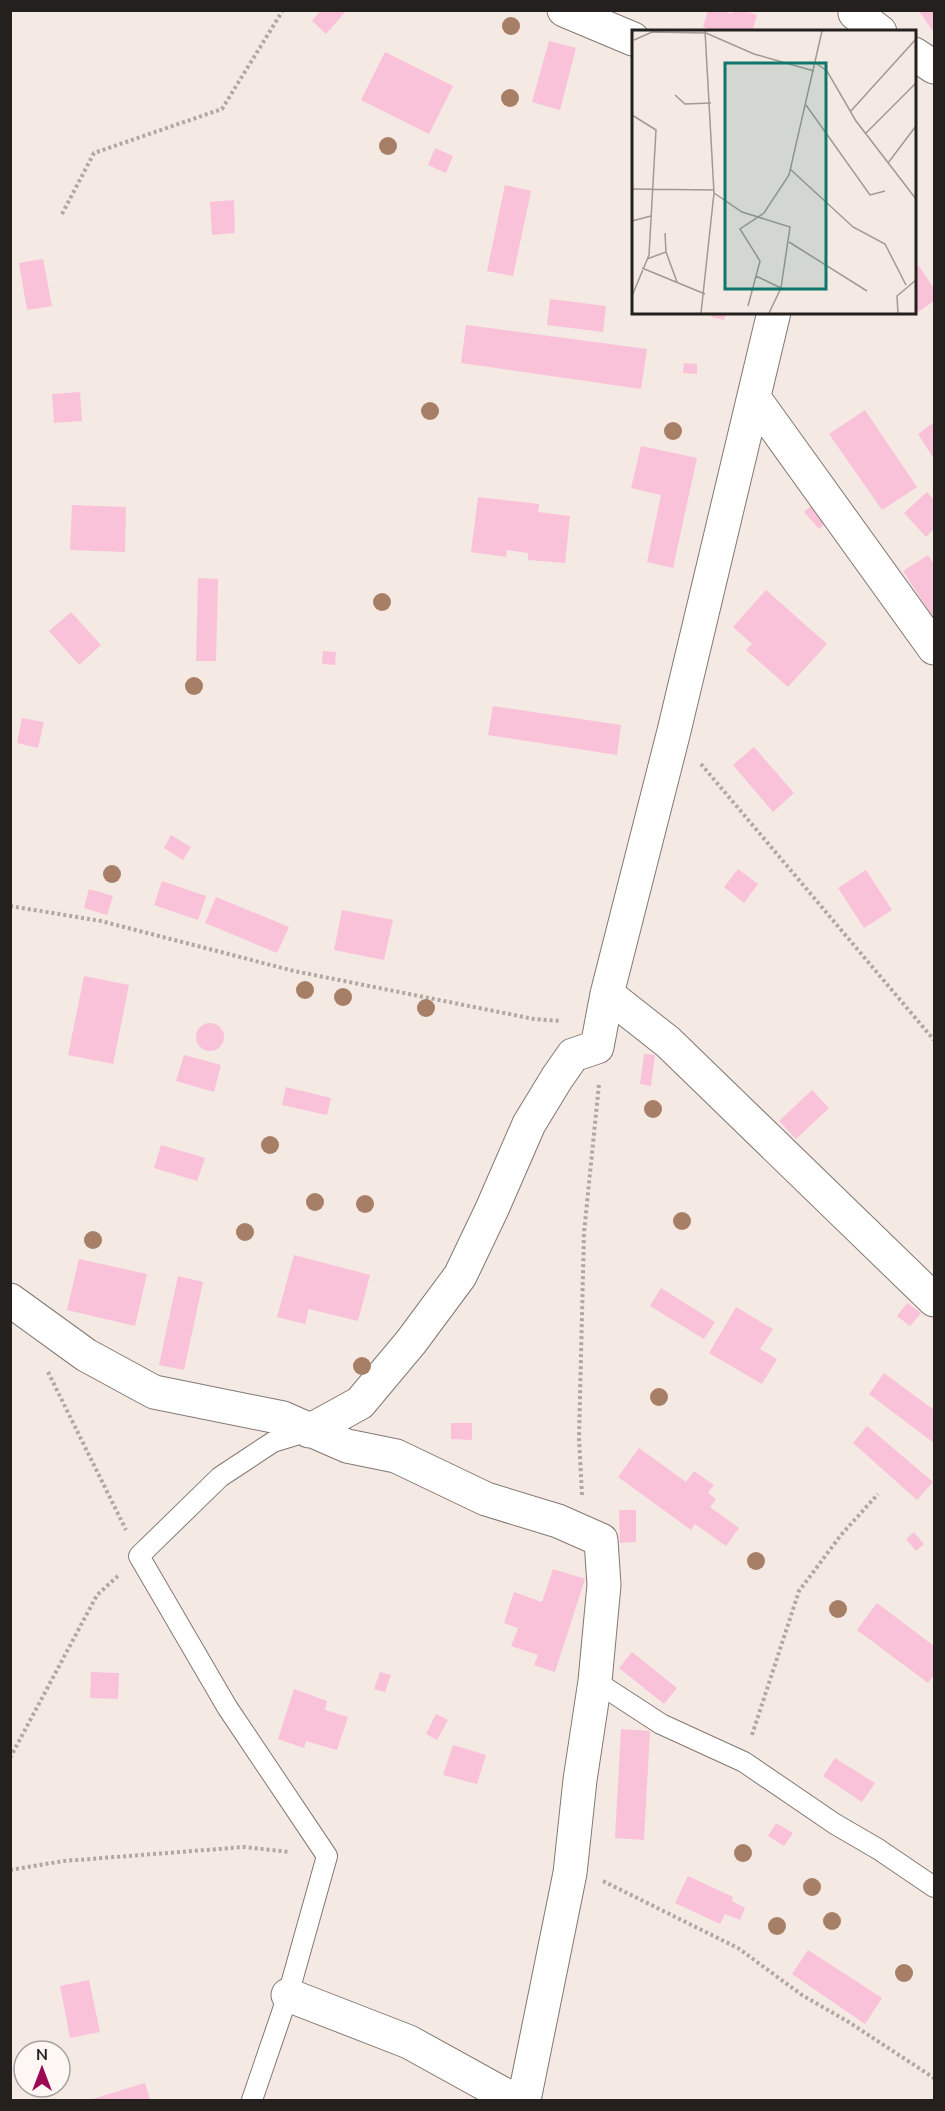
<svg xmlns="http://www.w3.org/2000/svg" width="945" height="2111" font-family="'Nunito Sans',sans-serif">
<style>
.building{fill:#f9c2d9}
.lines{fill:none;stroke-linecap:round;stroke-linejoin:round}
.lane-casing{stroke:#837872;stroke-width:22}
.street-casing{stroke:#837872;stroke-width:35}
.path{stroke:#b1a8a3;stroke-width:4;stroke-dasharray:3 3;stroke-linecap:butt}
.lane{stroke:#fff;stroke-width:20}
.street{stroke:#fff;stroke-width:33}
.tree{fill:#a67f66}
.inset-road{fill:none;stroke:#a19994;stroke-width:1.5}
.view{fill:#0f766e;fill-opacity:0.15;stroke:#0f766e;stroke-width:3}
.inset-edge{fill:none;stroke:#24201e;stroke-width:3}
</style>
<rect width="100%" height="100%" fill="#f5e9e3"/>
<!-- building -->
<path class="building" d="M321 10H347L326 34 312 21Z
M708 10H720L732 14 733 10H742L757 15 752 32H719L703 27Z
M918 10H934V30L933 31Z
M549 41 576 48 560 110 532 102Z
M385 52 453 86 429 134 361 100Z
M435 148 453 156 446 173 428 165Z
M505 185 531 191 513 276 487 271Z
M234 200 235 233 212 235 210 202Z
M43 259 52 306 27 310 19 263Z
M919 266 934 289V301L918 312 914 305V269Z
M550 299 606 306 603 332 547 325Z
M713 312H727L724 320 711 317Z
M466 325 647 349 641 389 461 363Z
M684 363 697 364V374L683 373Z
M80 392 82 421 54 423 52 394Z
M865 410 917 487 882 510 829 434Z
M934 422V459L918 434Z
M641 446 697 458 673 568 647 562 661 495 631 488Z
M927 492 934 500V529L926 537 904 513Z
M478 497 539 504 538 512 570 516 565 563 528 560V553L507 550 506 557 471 552Z
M816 502 831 518 819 529 804 512Z
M72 505 126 507 125 552 70 550Z
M928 555 934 564V619L903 571Z
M198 578 218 579 216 661H196Z
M766 590 827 644 788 687 746 650 752 644 733 627Z
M71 612 101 645 79 665 49 631Z
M323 651 336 652 335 665 322 664Z
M493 706 621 725 617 755 488 735Z
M22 718 44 722 38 748 17 743Z
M754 747 794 793 773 812 733 765Z
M171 835 191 847 183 860 164 848Z
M738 869 758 884 744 903 724 887Z
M866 870 892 910 864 928 838 888Z
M162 881 206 896 198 920 154 905Z
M89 889 113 896 107 915 84 908Z
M216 897 289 927 277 953 205 923Z
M342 910 393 920 384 960 334 950Z
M84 976 129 985 113 1064 68 1055Z
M196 1037a14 14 0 1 1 28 0a14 14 0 1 1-28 0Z
M644 1054 655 1055 651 1086 640 1084Z
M184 1055 221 1065 214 1092 176 1081Z
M286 1087 331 1098 327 1115 282 1105Z
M812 1090 829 1108 796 1139 779 1121Z
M161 1145 205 1158 197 1181 154 1168Z
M294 1255 370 1275 358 1321 309 1309 305 1324 277 1317Z
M79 1259 147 1274 135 1326 67 1310Z
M178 1276 203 1282 184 1370 159 1365Z
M661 1288 715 1322 704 1339 650 1306Z
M907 1303 921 1313 910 1326 897 1316Z
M736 1307 773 1329 760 1349 777 1359 762 1384 709 1353Z
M884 1373 934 1410V1443L869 1394Z
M451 1423H472V1440L451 1439Z
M867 1426 933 1482 917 1500 853 1443Z
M639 1448 686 1482 694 1471 714 1485 708 1493 716 1499 710 1507 739 1528 726 1546 695 1524 691 1530 618 1477Z
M619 1510H636V1542L620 1543Z
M914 1532 924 1544 916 1551 906 1539Z
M553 1569 585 1579 555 1672 534 1665 538 1655 511 1646 518 1628 504 1623 514 1592 542 1602Z
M877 1603 934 1646V1675L928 1683 857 1630Z
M632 1652 677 1688 664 1704 619 1668Z
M91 1672 119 1673 118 1699 90 1698Z
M380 1672 391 1675 385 1692 374 1689Z
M294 1689 327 1701 325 1710 348 1717 337 1750 306 1741 304 1748 278 1739Z
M436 1714 448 1720 437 1740 426 1734Z
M621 1729 650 1731 644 1840 615 1838Z
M453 1745 486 1755 477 1784 443 1775Z
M835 1758 875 1783 862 1802 823 1776Z
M776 1823 793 1833 784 1846 768 1836Z
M688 1876 733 1897 732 1901 745 1908 740 1920 725 1914 720 1924 675 1903Z
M808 1950 882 1998 865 2024 792 1974Z
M89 1980 100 2032 70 2038 60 1986Z
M145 2083 150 2100H89Z"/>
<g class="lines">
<defs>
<path id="lane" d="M595 1681 661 1724 744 1762 835 1824 878 1849 934 1887
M252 2100 288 1995 327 1856 227 1707 139 1556 220 1477 273 1442 309 1431"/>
<path id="street" d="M564 10 633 39
M855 13 880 32
M914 54 934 67
M754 398 934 648
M607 994 668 1042 934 1300
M10 1300 86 1355 154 1392 283 1418 347 1446 396 1456 486 1499 558 1521 601 1540 604 1585 595 1681 580 1780 570 1873 524 2100
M309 1431 360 1403 411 1342 460 1276 492 1209 529 1124 557 1078 573 1055 597 1047 607 994 674 731 774 312
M288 1995 409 2042 514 2100"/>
</defs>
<!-- lane casing -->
<use href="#lane" class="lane-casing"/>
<!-- street casing -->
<use href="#street" class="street-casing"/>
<!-- path -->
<path class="path" d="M62 214 94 153 222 109 283 10
M701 764 934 1040
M10 906 101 921 294 971 534 1019 561 1021
M48 1372 126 1530
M582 1495 579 1438 584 1233 599 1084
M752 1735 799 1591 841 1535 878 1494
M10 1758 97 1595 118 1576
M10 1870 64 1861 244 1847 290 1852
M603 1881 738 1948 802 1995 847 2021 934 2078"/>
<!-- lane -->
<use href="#lane" class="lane"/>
<!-- street -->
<use href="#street" class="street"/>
</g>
<!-- trees -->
<g class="tree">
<circle cx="511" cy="26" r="9"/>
<circle cx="510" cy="98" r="9"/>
<circle cx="388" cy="146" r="9"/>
<circle cx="430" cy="411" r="9"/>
<circle cx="673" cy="431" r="9"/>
<circle cx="382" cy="602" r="9"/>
<circle cx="194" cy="686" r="9"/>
<circle cx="112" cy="874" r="9"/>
<circle cx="305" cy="990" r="9"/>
<circle cx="343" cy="997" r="9"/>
<circle cx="426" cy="1008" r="9"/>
<circle cx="653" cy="1109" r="9"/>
<circle cx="270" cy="1145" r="9"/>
<circle cx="315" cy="1202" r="9"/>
<circle cx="365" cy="1204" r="9"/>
<circle cx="682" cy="1221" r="9"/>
<circle cx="245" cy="1232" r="9"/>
<circle cx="93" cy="1240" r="9"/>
<circle cx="362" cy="1366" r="9"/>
<circle cx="659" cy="1397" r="9"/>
<circle cx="756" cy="1561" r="9"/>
<circle cx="838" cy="1609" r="9"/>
<circle cx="743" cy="1853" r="9"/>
<circle cx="812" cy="1887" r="9"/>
<circle cx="832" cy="1921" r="9"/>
<circle cx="777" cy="1926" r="9"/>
<circle cx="904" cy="1973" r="9"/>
</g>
<!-- overview -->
<g transform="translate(632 30)">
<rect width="284" height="284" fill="#f5e9e3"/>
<path class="inset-road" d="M2 10 20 2 74 3 122 24 182 41M185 34 195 41 224 91 284 169M43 65 53 74 79 73M174 75 238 165 253 161M218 82 284 9M0 85 24 100 17 225 0 266M233 104 284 53M256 133 284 96M158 139 221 197 253 214 274 255M0 159 82 160M82 163 110 182 158 197 149 258 137 283M0 191 19 186M157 212 235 261M34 222 45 252M15 229 34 222 33 203M10 238 73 264M124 246 149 258M116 276 128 231 108 199 132 183 157 145 190 1M69 283 82 163 73 1M266 283 265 266 284 250"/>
<path class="view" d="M93 33H194V259H93Z"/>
<rect width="284" height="284" class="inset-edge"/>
</g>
<!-- border -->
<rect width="945" height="2111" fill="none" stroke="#24201e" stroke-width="24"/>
<!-- north arrow -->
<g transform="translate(42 2069)"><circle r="28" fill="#fff7f3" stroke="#a7a19e" stroke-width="1.5"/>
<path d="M0-4.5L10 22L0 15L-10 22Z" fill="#9d0955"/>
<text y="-9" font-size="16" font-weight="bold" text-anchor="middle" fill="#24201e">N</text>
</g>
</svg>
